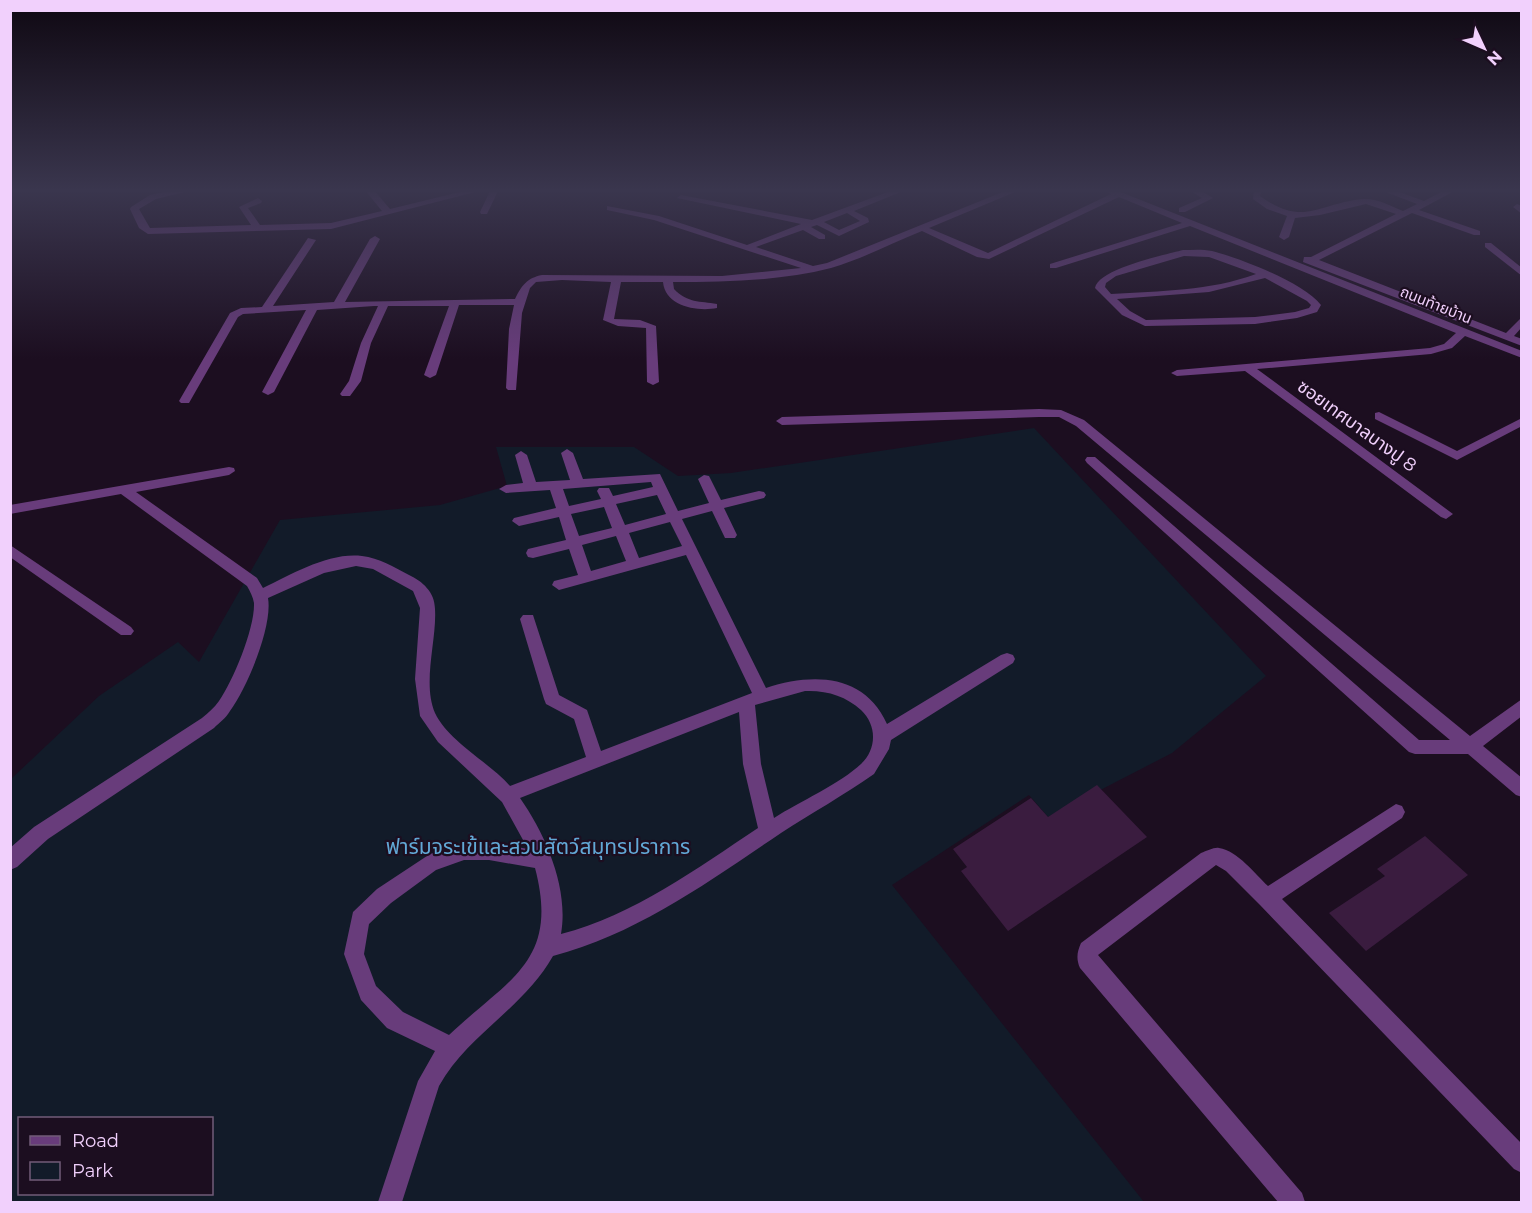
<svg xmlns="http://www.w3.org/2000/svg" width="1532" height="1213" font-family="Montserrat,'Noto Sans Thai',sans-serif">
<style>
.green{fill:#121b29;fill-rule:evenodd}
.building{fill:#3a1c3f}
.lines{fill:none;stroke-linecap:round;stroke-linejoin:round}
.minor{fill:#683c7b;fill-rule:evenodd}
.labels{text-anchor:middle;stroke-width:4.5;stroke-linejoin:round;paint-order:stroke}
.far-street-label{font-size:15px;fill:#f1d0fc;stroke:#1c0e20}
.street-label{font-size:18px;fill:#f1d0fc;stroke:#1c0e20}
.near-park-label{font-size:21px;fill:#62a8d6;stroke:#1c0e20}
</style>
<rect width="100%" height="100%" fill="#1c0e20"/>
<!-- green -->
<path class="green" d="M1034 428 1266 676 1172 753 1048 817 1029 795 892 885 1144 1202H11V779L99 696 178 642 199 662 280 520 440 505 507 486 496 447H634L678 476 731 473ZM20 1118H212V1194H20Z"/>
<!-- building -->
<path class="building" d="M1097 785 1147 837 1008 931 961 871 967 867 953 849 1031 798 1048 817Z
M1425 836 1468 875 1366 951 1329 913 1385 876 1377 869Z"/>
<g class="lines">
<!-- minor -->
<path class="minor" d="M177 189H197L156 199 139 209 150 228 251 225 239 207 258 198 262 201 261 203 248 208 260 225 331 223 382 211 364 189H373L390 209 472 189H487L331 229 148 234 139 228 130 209 131 207 150 195Z
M491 189H499L487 214H481L480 212Z
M896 189H908L854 211 868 218 869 222 839 236 817 225 811 227 825 235V239H819L803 230 756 247 813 266 827 263 1010 189H1022L929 228 988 253 1111 194 1101 189H1113L1522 351V358L1465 336 1452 348 1431 354 1257 369 1453 514 1446 519 1441 517 1245 371 1177 376 1171 373 1177 370 1430 348 1444 344 1456 333 1190 226 1056 268H1050V264L1182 223 1119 197 989 259 977 257 922 231C892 243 862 259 831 268 780 281 726 282 673 282L674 289C687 303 700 301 717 304V308C697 312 665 306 663 282H621L614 319 640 320 656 326 659 382 653 385 647 382 646 328 618 326 603 320 611 282 562 280 536 282 530 288 522 313 516 390H508L506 388 509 329 514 305H459L436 375 430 378 424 375 449 306H388L371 343 361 381 350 396H342L340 394 349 381 361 343 378 306H374L317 310 274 392 268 395 262 392 306 310 243 314 238 317 189 403H181L179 401 230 313 241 308 262 307 308 238 316 240 273 306 334 302 370 239 375 236 380 239 345 302 515 299C522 285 527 278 542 275L722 276 801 268 654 220 607 210V206L659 216 747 245 801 224 677 198 681 195 812 220ZM847 213 860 221 839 230 824 222Z
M1187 189H1198L1213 198 1185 212H1179V208L1202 198Z
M1254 189H1262L1260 196C1305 228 1318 203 1363 199 1377 198 1391 206 1403 211L1417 204 1378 189H1391L1424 201 1447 189H1458L1419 210 1480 231V235H1474L1412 213 1319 260 1506 333 1522 317V327L1514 336 1522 339V346L1303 262 1304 257H1311L1396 214 1366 204 1320 215 1295 218 1289 237 1284 240 1279 237 1287 216 1267 209 1253 199Z
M1517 204 1522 206V214L1513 207Z
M1485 243H1491L1522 268V276L1485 247Z
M1183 250C1192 250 1202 249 1212 251 1240 258 1304 283 1321 305L1317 312 1297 318 1255 324 1145 326 1122 315 1095 288C1098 269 1164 255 1183 250ZM1184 256 1209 257 1256 274C1210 291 1160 291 1111 294L1105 287 1106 283 1116 276ZM1265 278 1307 301 1311 305 1309 308 1295 312 1255 317 1146 320 1130 311 1117 299 1209 292Z
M1039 409 1061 410 1084 420 1470 736 1522 699V716L1483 746 1522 778V797L1516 795 1468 754H1415L1409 752 1087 463 1085 460 1087 457H1095L1419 740H1450L1076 426 1059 417H1039L782 425 776 421 782 417Z
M1379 412 1457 451 1522 418V426L1457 460 1375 419V413Z
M567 449 573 453 583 479 660 474 678 511 709 503 698 479 704 475 709 476 721 500 759 491 764 492 766 495 764 498 724 508 737 535 735 538H725L712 511 682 519 766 688C812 673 864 673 887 724L1001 655 1007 653 1013 655 1015 659 1013 663 891 740 889 749 874 774C844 795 812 813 781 833 708 882 639 933 553 956 523 1009 468 1034 439 1086L402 1202H378L418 1081 435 1051 387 1028 361 1000 344 954 353 912 377 889 430 854 464 842H489L528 849 502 802 438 742 420 716 415 679 420 608 413 591 373 569 356 566 324 573 268 598C273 626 247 688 230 711 226 718 219 723 214 728L48 839 17 867 10 870V848L34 827 202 718C208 713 214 708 219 701 233 681 255 628 254 603 253 597 250 591 247 586L121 494 10 514V505L229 467 234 468 235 471 229 475 136 492 257 578 263 588C292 574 329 552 362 556 379 558 394 567 409 575 422 581 435 592 435 609 437 640 422 683 435 713 449 742 489 762 510 786L586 757 574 719 546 704 544 699 520 619 523 615H533L559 695 587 710 601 751 752 693 686 555 559 590 552 585 554 581 578 575 569 549 533 558 528 557 526 553 528 549 566 540 559 517 519 526 512 521 514 518 556 508 550 490 506 493 499 489 506 485 523 483 515 455 521 451 527 455 536 482 570 480 561 453ZM651 482 653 487 613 496 609 488H599L597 491 601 499 569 506 563 489ZM657 495 666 514 625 525 616 504ZM604 507 612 528 579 536 571 514ZM670 522 682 546 639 558 629 533ZM616 536 626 561 591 571 582 545ZM805 691C826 690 846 696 861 710 877 725 877 749 861 764 841 783 799 802 774 818L761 764 755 705ZM739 712 743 764 758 828C696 869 634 915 561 934 569 889 546 835 520 798ZM464 860H489L535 868C560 962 508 979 449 1035L403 1012 376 986 364 954 369 924 391 903 436 870Z
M10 545 131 627 134 631 131 635H121L10 557Z
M1396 804 1402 806 1405 812 1402 818 1282 899 1522 1144V1173L1514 1169 1260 905 1226 871 1216 865 1098 955 1302 1193 1305 1202H1278L1080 968C1076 959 1077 952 1081 943L1201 853C1207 851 1214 847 1219 848 1238 851 1255 874 1268 886Z"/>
</g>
<!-- sky -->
<linearGradient id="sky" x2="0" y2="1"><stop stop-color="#0f0812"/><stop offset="0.53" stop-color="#3a364e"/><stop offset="1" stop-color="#3a364e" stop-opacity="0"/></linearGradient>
<rect width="1532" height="359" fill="url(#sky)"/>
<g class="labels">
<!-- far-street labels -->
<g class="far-street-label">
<text transform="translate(1436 305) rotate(22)" y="5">ถนนท้ายบ้าน</text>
</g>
<!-- street labels -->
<g class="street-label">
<text transform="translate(1357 426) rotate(36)" y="6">ซอยเทศบาลบางปู 8</text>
</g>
<!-- near-park labels -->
<g class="near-park-label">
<text x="538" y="854">ฟาร์มจระเข้และสวนสัตว์สมุทรปราการ</text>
</g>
</g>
<!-- border -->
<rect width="1532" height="1213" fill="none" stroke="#f1d0fc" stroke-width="24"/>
<!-- legend -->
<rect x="18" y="1117" width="195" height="78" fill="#1c0e20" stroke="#715c78" stroke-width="1.5"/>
<rect x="30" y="1136" width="30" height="9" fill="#683c7b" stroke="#715c78" stroke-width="1.5"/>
<text x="72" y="1147" font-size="18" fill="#f1d0fc">Road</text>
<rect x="30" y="1162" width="30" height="18" fill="#121b29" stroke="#715c78" stroke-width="1.5"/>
<text x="72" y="1177" font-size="18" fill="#f1d0fc">Park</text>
<!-- north arrow -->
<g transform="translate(1484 48) rotate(134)" stroke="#1c0e20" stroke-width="4.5" paint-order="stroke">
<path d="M0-4.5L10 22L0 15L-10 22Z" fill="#f1d0fc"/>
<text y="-9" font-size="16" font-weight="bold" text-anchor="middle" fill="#f1d0fc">N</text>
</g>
</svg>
